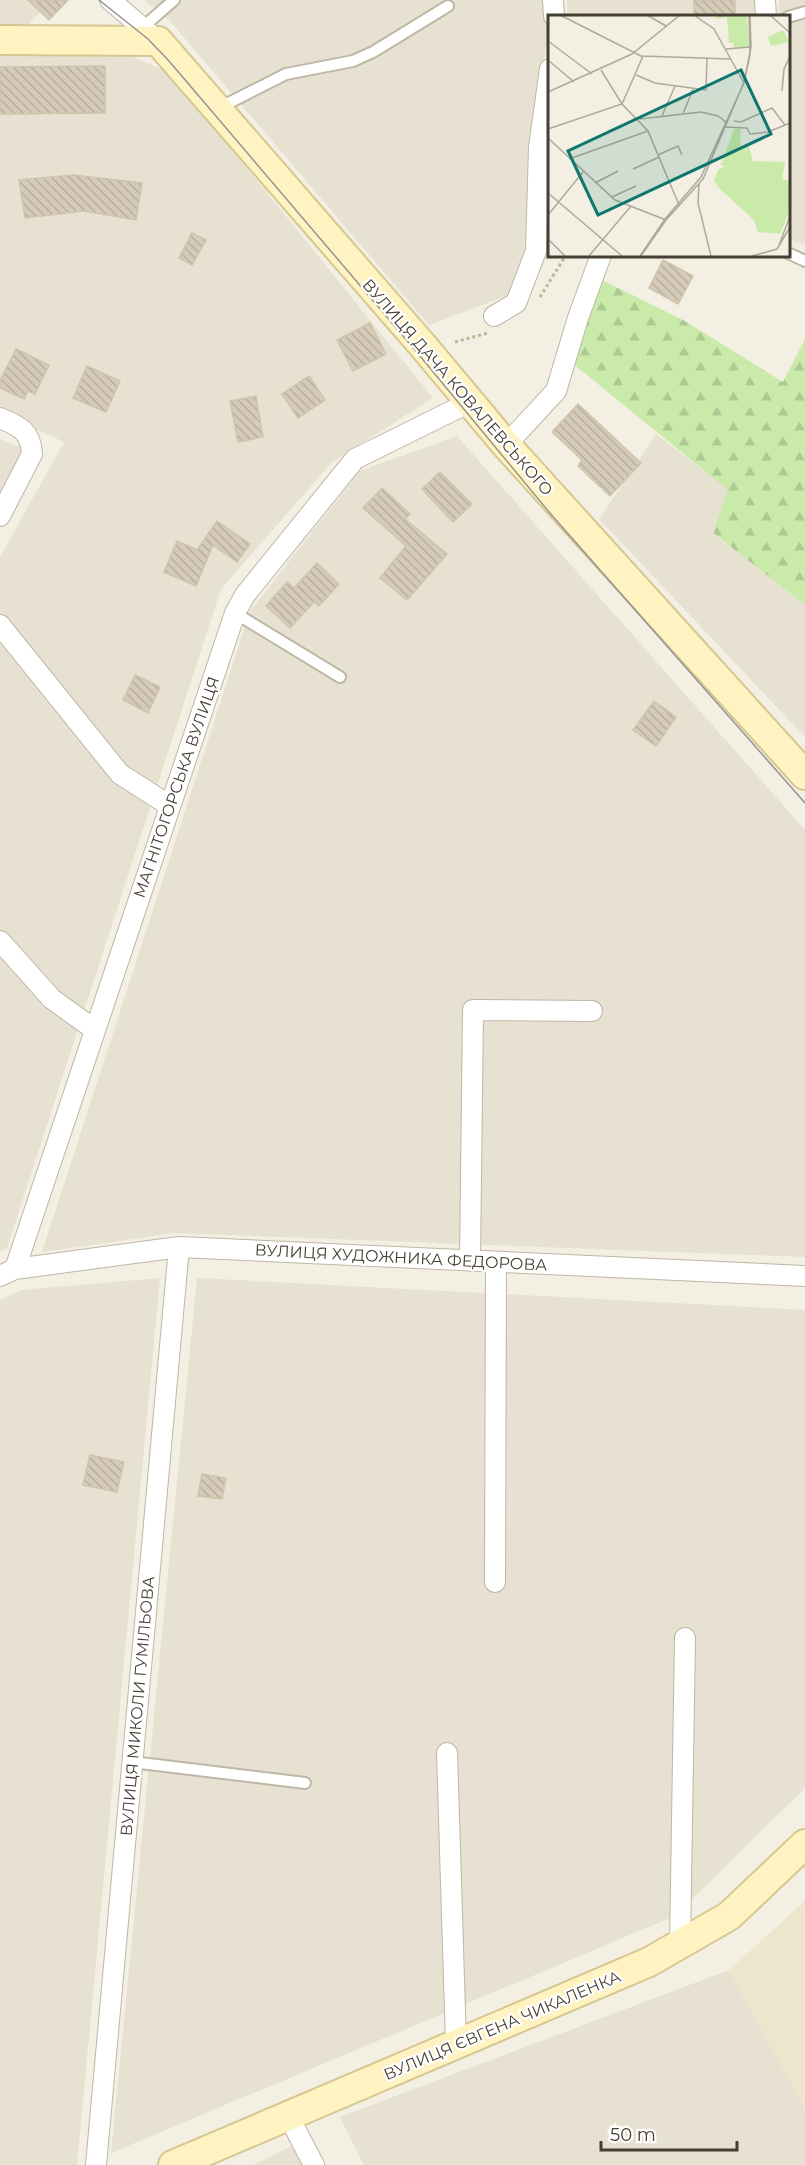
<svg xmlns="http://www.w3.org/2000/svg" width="805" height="2165" font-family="Montserrat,sans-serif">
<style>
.residential{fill:#e7e1d1}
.education{fill:#ede5cc}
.forest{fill:url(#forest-firs)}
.building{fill:url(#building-back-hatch);stroke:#d0c4ab;stroke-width:1.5}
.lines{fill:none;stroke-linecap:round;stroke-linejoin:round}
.lane-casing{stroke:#bfb7a5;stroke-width:14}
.street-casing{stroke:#bfb7a5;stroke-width:22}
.secondary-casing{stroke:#d5c78f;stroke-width:32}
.path{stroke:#c1b495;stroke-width:3;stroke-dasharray:3 3;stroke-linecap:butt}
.lane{stroke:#fff;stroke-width:10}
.street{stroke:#fff;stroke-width:20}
.secondary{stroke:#fff3c1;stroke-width:28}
.tram{stroke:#949494;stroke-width:1.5}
.labels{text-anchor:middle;stroke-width:4.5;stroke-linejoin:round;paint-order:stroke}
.street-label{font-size:16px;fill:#453f33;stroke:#fff}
.inset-road{fill:none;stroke:#ada99d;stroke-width:1.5}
.view{fill:#0f766e;fill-opacity:0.15;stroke:#0f766e;stroke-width:3}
.inset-edge{fill:none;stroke:#453f33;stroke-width:3}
</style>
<defs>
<pattern id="forest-firs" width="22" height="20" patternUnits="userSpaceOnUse" patternTransform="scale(1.5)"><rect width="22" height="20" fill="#c9eaa9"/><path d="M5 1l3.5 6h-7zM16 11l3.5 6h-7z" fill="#aeca92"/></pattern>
<pattern id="building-back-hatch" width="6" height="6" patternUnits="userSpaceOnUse" patternTransform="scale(1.5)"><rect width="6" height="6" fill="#d5cbb8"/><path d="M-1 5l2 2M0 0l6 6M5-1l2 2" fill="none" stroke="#b8af9f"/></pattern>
</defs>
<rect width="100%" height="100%" fill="#f3efe3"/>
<!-- residential -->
<path class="residential" d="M0 0H51L27 26 0 27Z
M144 0H546L548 34 531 148 525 247 514 293 429 325 170 21Z
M567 0H754L755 16H568Z
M779 0H805V245L789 239 788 16H778Z
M0 52 132 57 170 73 433 398 332 462 221 589 7 1248 0 1252V557L64 442 0 412Z
M656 434 729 490 713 534 805 605V737L599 519Z
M457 436 805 830V1257L175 1233 42 1252 250 611 360 471Z
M0 439 24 449 0 495Z
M160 1278 77 2165H0V1300L22 1290Z
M197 1278 805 1310V1788L675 1916 111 2153Z
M729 1970 805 2109V2165H364L340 2117Z
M293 2145 303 2165H254Z"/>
<!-- education -->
<path class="education" d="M805 1901V2109L729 1970Z"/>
<!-- forest -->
<path class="forest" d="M602 280 683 320 783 382 805 339V605L713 533 728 490 566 358Z"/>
<!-- building -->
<path class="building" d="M28 0H68L49 20Z
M694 0H735V16H694Z
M105 66V113L0 114V67Z
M73 175 142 183 136 220 84 211 25 218 19 180Z
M192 233 206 240 192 265 179 258Z
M663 260 693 276 678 304 649 288Z
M370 323 386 354 353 371 337 340Z
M16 349 49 365 35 394 28 391 24 399 0 388V381Z
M87 366 120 381 106 412 73 398Z
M309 376 325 400 298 418 282 394Z
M256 396 263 437 238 442 230 401Z
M578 404 641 463 610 496 578 466 582 460 552 432Z
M440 472 472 504 453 522 422 489Z
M382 488 410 514 405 519 447 554 407 600 380 578 406 546 363 508Z
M217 521 250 544 237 562 213 545 196 586 164 572 177 541 197 550Z
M317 563 339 584 319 606 314 602 290 628 266 606 287 582 294 588Z
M135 675 160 687 148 713 123 700Z
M654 701 676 717 656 746 633 730Z
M90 1455 124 1462 117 1492 83 1485Z
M202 1474 226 1478 222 1499 198 1496Z"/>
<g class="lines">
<defs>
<path id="lane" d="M788 17 805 12
M143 27 174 0
M217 109 286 74 353 61 373 52 448 6
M788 253 805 261
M235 613 340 677
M132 1762 305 1783"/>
<path id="street" d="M110 0 158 41
M553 0 554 16
M765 0 766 16
M494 316 516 303 536 251 539 147 550 69
M0 418C19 426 31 431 32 454L0 516
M506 445 556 391 578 318 601 255
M0 625 120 774 170 806
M0 941 52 999 95 1030
M470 1261 473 1010 592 1011
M15 1269 235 613 245 595 355 459 470 402
M0 1276 15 1269 179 1247 805 1276
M495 1582 496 1262
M447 1753 456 2044
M680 1945 685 1638
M289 2117 314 2165
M96 2165 179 1247"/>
<path id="secondary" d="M0 40 158 41 424 347 506 445 805 775
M173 2165 649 1962 729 1916 805 1844"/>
</defs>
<!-- lane casing -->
<use href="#lane" class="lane-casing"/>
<!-- street casing -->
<use href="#street" class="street-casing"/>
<!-- secondary casing -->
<use href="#secondary" class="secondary-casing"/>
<!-- path -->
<path class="path" d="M540 297 566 255
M455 342 488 333"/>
<!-- lane -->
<use href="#lane" class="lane"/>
<!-- street -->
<use href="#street" class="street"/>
<!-- secondary -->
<use href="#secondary" class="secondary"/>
<!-- tram -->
<path class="tram" d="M99 0 148 39 169 61 415 350 549 512 805 803"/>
</g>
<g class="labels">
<!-- street labels -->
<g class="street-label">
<text transform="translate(458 387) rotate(49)" y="6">ВУЛИЦЯ ДАЧА КОВАЛЕВСЬКОГО</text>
<text transform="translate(176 787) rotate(-71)" y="6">МАГНІТОГОРСЬКА ВУЛИЦЯ</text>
<text transform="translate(401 1257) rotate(3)" y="6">ВУЛИЦЯ ХУДОЖНИКА ФЕДОРОВА</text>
<text transform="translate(137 1706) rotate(-85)" y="6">ВУЛИЦЯ МИКОЛИ ГУМІЛЬОВА</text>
<text transform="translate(502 2025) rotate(-23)" y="6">ВУЛИЦЯ ЄВГЕНА ЧИКАЛЕНКА</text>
</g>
</g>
<!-- overview -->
<g transform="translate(548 15)">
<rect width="242" height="242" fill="#f3efe3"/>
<path d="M177 151 241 166V197L232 219 210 217 206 205 171 173 166 165 170 155Z" fill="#c9eaa9"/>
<path d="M167 0H199L201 32 186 33 185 28H181L179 2 168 4ZM235 15 241 27 223 31 220 22ZM186 114H193L192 132H201L205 146 237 147 234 165 173 150Z" fill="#c9eaa9"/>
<path class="inset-road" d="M12 0 93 41 183 44M99 0 118 11M146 0 166 14 196 68M222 0 242 18M0 26 44 59M178 34 203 32M0 45 26 67M53 55 74 89 100 116 131 190M88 60 107 68 158 75 159 43M234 76 236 54 242 41M0 77 84 39 132 0M135 99 145 74M114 101 127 71M92 104 153 97 170 101 179 108M186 106 193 107 224 93 237 110M176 112 199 113 202 119 220 117 242 108M0 114 74 89 95 41M0 123 67 185 118 205M110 140 130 131 134 140M21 144 100 116M85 154 111 142M47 168 70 156M151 169 150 188 163 241M0 178 74 241M64 182 88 171M0 200 35 157M0 224 17 241M230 233 242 201M41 241 83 191M92 241 117 204 153 162 196 68 202 40 201 0M93 241 118 205 155 164 196 67 203 32 202 0M204 241 229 234 242 212"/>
<path class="view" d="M193 55 223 119 50 200 20 136Z"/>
<rect width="242" height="242" class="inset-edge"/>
</g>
<!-- scale -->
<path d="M601 2141v9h136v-9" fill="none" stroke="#453f33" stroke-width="3"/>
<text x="610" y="2141" font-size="18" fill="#453f33" stroke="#ffffff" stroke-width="4.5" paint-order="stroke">50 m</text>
</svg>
